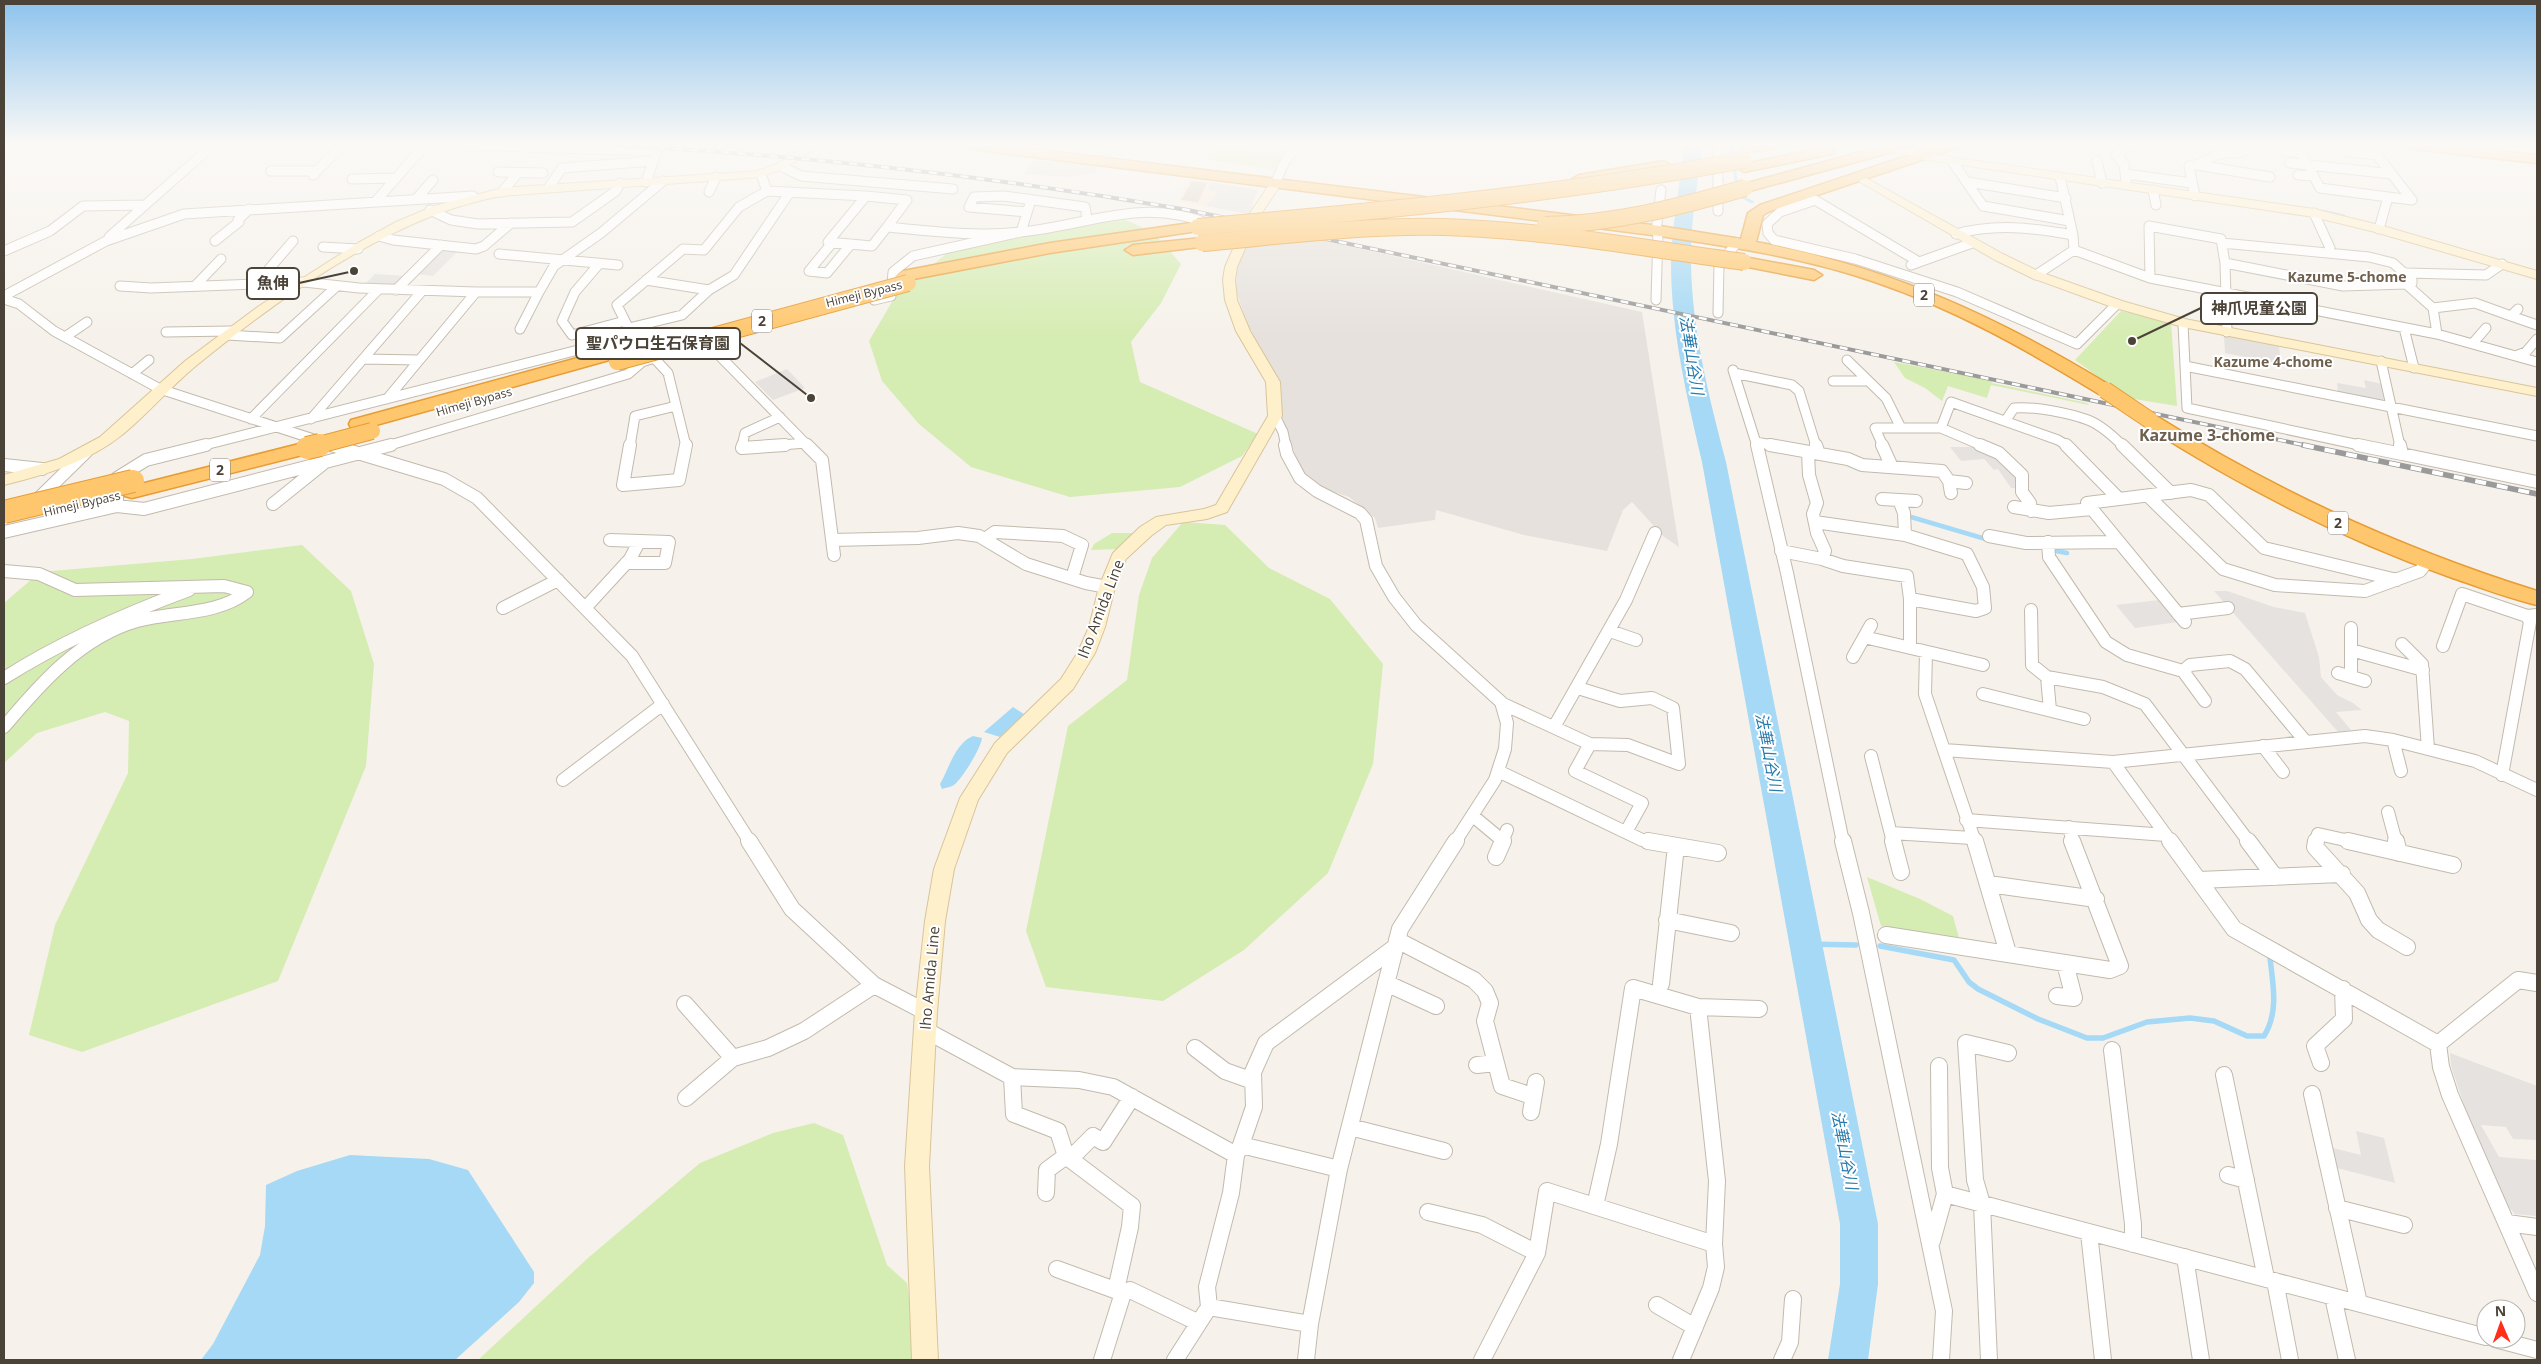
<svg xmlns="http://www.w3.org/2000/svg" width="2541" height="1364" font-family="'Open Sans','Noto Sans JP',sans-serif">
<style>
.commercial{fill:#f8e8d6}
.industrial{fill:#e6e1dc}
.green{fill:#d5ecb2}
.parking{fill:#e5e2df}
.water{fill:#a5d9f5}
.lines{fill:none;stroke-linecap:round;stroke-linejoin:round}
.stream-far2{stroke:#a5d9f5;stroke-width:3}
.stream-far1{stroke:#a5d9f5;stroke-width:4.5}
.stream{stroke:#a5d9f5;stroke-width:5.5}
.river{fill:#a5d9f5;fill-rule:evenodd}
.building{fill:#dcd0c2}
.street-far2-casing{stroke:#c3baad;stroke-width:11}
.street-far1-casing{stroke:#c3baad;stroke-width:14}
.street-casing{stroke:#c3baad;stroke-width:18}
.secondary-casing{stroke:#d8c499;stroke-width:2}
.highway-casing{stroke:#e79c35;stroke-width:3}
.street-far2{stroke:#fff;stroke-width:9}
.street-far1{stroke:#fff;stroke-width:12}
.street{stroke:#fff;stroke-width:16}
.secondary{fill:#fff0cc;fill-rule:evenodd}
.highway{fill:#ffc76d;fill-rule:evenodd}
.rail-far1-casing{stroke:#9a9a9a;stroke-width:4}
.rail-casing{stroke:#9a9a9a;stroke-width:5.5}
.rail-far1{stroke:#fff;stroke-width:2.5;stroke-dasharray:8;stroke-linecap:butt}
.rail{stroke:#fff;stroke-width:4;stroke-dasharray:11;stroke-linecap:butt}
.highway-bridge-far1-casing{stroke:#e79c35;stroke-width:18;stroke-linecap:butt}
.highway-bridge-casing{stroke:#e79c35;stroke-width:24;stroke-linecap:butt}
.highway-bridge-far1{stroke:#ffc76d;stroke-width:16}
.highway-bridge{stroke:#ffc76d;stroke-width:22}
.labels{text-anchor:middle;stroke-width:4;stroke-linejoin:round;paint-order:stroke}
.far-street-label{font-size:12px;fill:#4b4338;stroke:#fff}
.far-neighbourhood-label{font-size:14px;font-weight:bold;fill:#6f604e;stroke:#fff}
.shield{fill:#fff;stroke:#817b74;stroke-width:1}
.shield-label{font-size:14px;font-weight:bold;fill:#4b4338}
.street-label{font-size:15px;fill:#4b4338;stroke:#fff}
.water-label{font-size:16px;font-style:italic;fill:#277cae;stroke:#fff}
.neighbourhood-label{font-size:16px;font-weight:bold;fill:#6f604e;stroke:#fff}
.leader{fill:none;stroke:#4b4338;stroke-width:2}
.callout-dot{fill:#4b4338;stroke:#fff;stroke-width:2}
.callout{fill:#fff;stroke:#4b4338;stroke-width:2}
.callout-label{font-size:16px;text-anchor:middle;font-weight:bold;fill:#4b4338}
</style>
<rect width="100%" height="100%" fill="#f6f2eb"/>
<!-- commercial -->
<path class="commercial" d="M1191 179 1258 190 1249 214 1179 201 1184 187Z"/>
<!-- industrial -->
<path class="industrial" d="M1308 237 1642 312 1679 547 1663 536 1632 502 1623 510 1607 551 1524 535 1436 510 1435 520 1378 528 1375 518 1349 497 1314 485 1301 470 1296 457 1281 414 1279 382 1248 325 1236 291 1237 272 1245 243Z"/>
<!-- green -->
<path class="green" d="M1213 146 1288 153 1277 170 1208 160Z
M1126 220 1154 233 1181 264 1161 303 1131 342 1140 382 1258 434 1242 456 1180 487 1070 497 971 467 919 424 882 381 869 341 896 295 946 254 1040 229Z
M2121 311 2171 322 2177 406 2128 398 2075 360Z
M1894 362 1991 380 1992 383 2087 403 2089 405 1991 385 1987 398 1948 386 1942 401 1925 388 1905 378Z
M1183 522 1225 525 1269 568 1330 599 1383 664 1373 764 1328 873 1244 950 1163 1001 1046 987 1026 931 1068 726 1127 680 1139 595 1152 558Z
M1112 533H1133L1120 549 1091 550 1094 544Z
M302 545 351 591 374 664 366 766 278 981 82 1052 29 1035 55 925 128 773 129 721 105 712 37 733 4 763V603L40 572 192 559Z
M1867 877 1920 899 1953 916 1959 938 1881 926Z
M814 1123 843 1135 887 1265 907 1283 914 1338V1360H478L588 1258 700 1163 773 1133Z"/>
<!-- parking -->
<path class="parking" d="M1037 157 1097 165 1096 173 1066 177 1024 174Z
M1212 182 1258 190 1249 214 1206 206 1218 192 1207 190Z
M442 249 458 251 433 276 415 274Z
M375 274 405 276 394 287 365 284Z
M2224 335 2279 346 2281 364 2225 353Z
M787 369 805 388 773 400 755 382Z
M2364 380 2382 384 2384 399 2378 401 2338 393 2337 383 2366 388Z
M1950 447H1977L1994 454 2015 475 2016 488H2011L1998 469 1994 470 1984 459 1961 461Z
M2214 591H2227L2274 607 2305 613 2319 657 2321 677 2337 695 2353 703 2362 710 2336 712 2351 730 2338 732Z
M2159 600 2178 622 2135 628 2116 605Z
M2450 1053 2537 1086V1140L2513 1139 2506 1127 2481 1125 2499 1157 2536 1160 2537 1216 2515 1214 2505 1203 2467 1114 2451 1066Z
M2356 1131 2384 1138 2395 1183 2337 1168 2333 1148 2361 1155Z"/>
<!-- water -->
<path class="water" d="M1013 707 1024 714 1000 737 984 732Z
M973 736 982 738C981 748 964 775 957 782 953 787 948 787 942 789L940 784C949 769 955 743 973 736Z
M350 1155 429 1159 468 1170 534 1272V1283L519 1302 455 1360H201L213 1344 260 1255 265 1226 266 1185 297 1171Z"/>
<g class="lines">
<!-- stream-far2 -->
<path class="stream-far2" d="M1732 145 1733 158
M1734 166 1737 188
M1739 195 1752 202
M2322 211 2344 216"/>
<!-- stream-far1 -->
<path class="stream-far1" d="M1911 517 1989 540
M2050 550 2067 553"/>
<!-- stream -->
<path class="stream" d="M1806 944 1856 945
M1880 946 1954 960 1969 982 1978 989 2038 1019 2087 1038H2103L2147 1022 2190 1018 2214 1021 2247 1036H2264C2279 1012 2273 985 2270 958"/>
<!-- river -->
<path class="river" d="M1684 145H1702C1698 184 1690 224 1691 263 1692 331 1709 397 1726 462L1878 1224V1284L1868 1360H1828L1840 1284V1224L1702 462C1687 397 1671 331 1671 263 1672 224 1680 184 1684 145Z"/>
</g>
<!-- building -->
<path class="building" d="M1192 181 1207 183 1198 202 1181 200Z"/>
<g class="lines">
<defs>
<path id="street-far2" d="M462 145 657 151 646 182
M1718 145V211
M2297 145 2320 188 2388 197
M2369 145 2412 200 2388 197 2379 229
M4 148 9 145
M2285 151 2302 153
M2347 152 2379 155
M1952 161 1983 206 2070 221
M2097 161 2102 183
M2290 163 2392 174
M2197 165 2270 177
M781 166 801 176 953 189
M271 171H317
M498 172 543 173
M761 174 767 191 866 196 828 242 872 246 887 227C931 231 976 237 1021 232 1091 225 1141 196 1212 225
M2126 174 2191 183
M313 175 342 145
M2298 175 2314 176
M352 179 396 178
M2126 181 2124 164 2116 155 2130 145
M1968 182 2066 198
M1275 184 1283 165 1297 145
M549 187 562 168 653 161
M2153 190 2156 205
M502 192 518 173
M709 192 716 177
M866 196 907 200 887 227
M2195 196 2189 166C2204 164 2208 157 2219 154 2229 152 2239 154 2248 149
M417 198 433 180
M376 201 425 145
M430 210 451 220 478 224 572 222 616 191 620 183
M1027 212 969 207 974 197 1004 196 1085 207 1087 219
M2314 213 2330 248
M1656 232 1661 190
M1956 234C1996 223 2033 228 2073 235
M379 236 393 240 476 249 484 246 511 223
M109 237 213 145
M215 241 239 222 238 220 249 209
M832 243 809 271 827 273 851 244
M2222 243 2369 257 2393 263 2412 280V283L2406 284
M323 247 358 249
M2074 250 2150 278 2437 334 2537 362
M4 251 50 231 83 206 144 205
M499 254 618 265
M1919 262 1815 200 1780 212 1767 224 1768 233 1774 240 1855 259 1957 292 2077 344 2117 304
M2225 263 2343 286 2406 284 2433 308 2437 334
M599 264 575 292 562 321 572 335 625 321
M1911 265 1972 243
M2406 273 2486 275 2502 264
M2036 275 2074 250 2073 235 2060 177
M2150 278 2149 226 2221 239 2225 263 2227 332
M646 280 709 290
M256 284 293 241
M120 286 151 288 304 282 359 288 476 292
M195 286 221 259
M396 290 441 245
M4 296 106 241 184 214 473 196
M4 299 19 304 54 331 160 389 335 446
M874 300 891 296 893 272 913 256 1021 232 1031 200
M1656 300 1658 232
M2433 308 2475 303 2511 316 2518 309
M1718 313 1719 264 1737 243
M2511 316 2537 325
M2183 323 2187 408 2364 446
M629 328 682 315 709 290 734 275 790 192
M2404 328 2414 368
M520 329 539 292
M166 332 231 331
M227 335 280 338 337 286
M65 337 87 322
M707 343 808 446
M2473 343 2486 328
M2518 355 2526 352 2537 339
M654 358 668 373 686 446
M363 359 418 360
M1847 360 1886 398 1901 428
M2381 361 2400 446
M642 362 635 341 617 305 683 249 704 250 739 207 767 191
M2185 366 2537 436
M1733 370 1757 446
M1734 373 1792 385 1799 391 1816 446
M132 374 149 360
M1833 381H1868
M387 399 476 292H539L554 266 601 233 663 181
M1275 416 1283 432 1286 446
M251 419 379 289
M311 419 422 291
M2006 420 2014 408C2034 406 2069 413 2088 420 2101 425 2113 436 2123 446
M1941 428 1951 402 2058 440 2068 446
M1756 442 1777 446
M201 446 633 336
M387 446 628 374 642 362 654 358
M630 446 635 416 676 406
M742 446 745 433 780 417
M769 446 806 443
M1883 446 1875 428H1941L1983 446"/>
<path id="street-far1" d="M331 445 444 479 477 498 632 656 750 842
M630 445 623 485 679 480 686 445
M743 445 742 448 785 445
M807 445 822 460 834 555
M1285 445 1287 454 1300 478 1317 491 1360 513 1366 520 1376 566 1394 597 1416 625 1501 702 1507 723 1505 749 1495 780 1455 842
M1757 445 1787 573 1843 842
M1770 445 1848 459 1862 465 1942 471 1949 481 1951 493
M1816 445 1819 454
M1882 445 1892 467
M1980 445 1999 453 2022 475V492L2030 503 2031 511
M2066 445 2119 499
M2122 445 2171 493
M2358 445 2402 454 2400 445
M1808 452 1809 475 1817 503 1813 514 1817 533 1825 551 1822 559
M2402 454 2537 482
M4 465 42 469
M1949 481 1966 483
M2148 496 2223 569 2275 585 2365 591 2420 571 2428 561
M1882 499 1916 501
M1899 500 1904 513 1905 535
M36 501 86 452
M273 504 324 463
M117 506V478L146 460 206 445
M2014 507 2049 513 2092 509
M1815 522 1905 535 1967 554 1983 587 1985 608 1976 611 1910 599
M4 532 117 506 144 509 391 445
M1989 536 2026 543 2118 542
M985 539 995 532 1063 536 1082 545 1072 578
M610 540 669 542 665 563H626
M832 540 918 538 958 533 979 536 1026 564 1086 583 1107 587
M2048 542 2049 557 2106 642 2127 655 2183 671 2190 665 2230 661 2245 669 2306 742
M1781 551 1822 559 1843 566 1907 576 1910 599V646
M4 571 39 574 75 590 224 586 247 592C216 616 173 611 137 621 81 637 40 684 4 727
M586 607 630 559 639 542
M503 608 558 580
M2031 610 2032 665 2047 677 2103 687 2145 704 2249 842
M2178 614 2228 608
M2185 622 2087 503 2191 490 2209 495 2264 548 2397 580
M2351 628V677
M1610 631 1636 640
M1864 637 1983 665
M2402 644 2422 664 2428 749
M2443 646 2462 594 2527 616 2537 615
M2351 650 2423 670
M1926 653 1925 694 1975 842
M1853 657 1871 625
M2183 671 2205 701
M2338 673 2365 681
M2047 677 2050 710
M4 678C62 641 124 614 189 590
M1983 694 2084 719
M1501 703 1590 744 1628 745 1679 764 1673 708 1652 698 1620 701 1578 688
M1554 727 1626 600 1655 533
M2393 740 2401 771
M1590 744 1575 771 1642 803 1626 832
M2263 746 2283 772
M1944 750 2113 762
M1871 756 1893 842
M1498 771 1642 840 1655 842
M2502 775 2530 622 2527 616
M563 780 663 704
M2388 812 2396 842
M1473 816 1503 841
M1966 820 2166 835
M2069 827 2073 842
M1891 833 1972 838
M1502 842 1507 830
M2171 842 2113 762 2365 736 2393 740 2475 761 2537 790
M2316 842 2318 834 2354 842"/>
<path id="street" d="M749 841 792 909 874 985 926 1012
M1648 841 1718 853
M1843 841 1861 913 1944 1311 1941 1360
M1893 841 1901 872
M1975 841 2008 953
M2170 841 2234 929 2438 1044
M2248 841 2275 877
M2316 841 2315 847 2357 893 2369 920 2378 930 2407 947
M2348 841 2453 865
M2396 841 2399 853
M1496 857 1503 841
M2199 880 2342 874
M1989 884 2096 899
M1667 920 1731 933
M1886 935 2110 970 2120 966 2072 841
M1397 940 1474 980 1485 991 1490 1003 1485 1021 1502 1086 1532 1096
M1386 983 1436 1006
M1661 984 1676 846
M2057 996 2074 998 2065 963
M685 1004 733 1058
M925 1030 1012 1077 1079 1080 1113 1087 1236 1155 1241 1145 1339 1169
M2438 1044 2441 1067 2450 1095 2537 1293
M2438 1044 2518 980 2537 983
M1195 1048 1225 1071 1253 1081
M2112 1050 2133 1224V1244
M2321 1063 2315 1046 2344 1019 2343 989
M1477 1065 1496 1063
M1939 1066 1940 1168 1945 1194
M2224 1075 2266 1278
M1012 1077 1014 1114 1058 1131 1066 1156 1132 1206 1130 1227 1116 1290
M2312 1094 2359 1303
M686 1098 733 1058 768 1048 804 1031 874 985
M1531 1112 1536 1082
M1350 1127 1444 1151
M1241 1145 1254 1107 1253 1072 1266 1043 1394 948
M1070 1159 1093 1136 1103 1142 1132 1097
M2228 1175 2246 1180
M1046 1193 1047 1170 1066 1156
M1595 1206 1609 1144 1633 988 1698 1007 1759 1009
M2337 1208 2404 1225
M1428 1212 1482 1225 1537 1253
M2507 1223 2537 1227
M2089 1233 2103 1360
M1932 1241 1945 1194 2486 1337
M2185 1257 2201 1360
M1057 1269 1123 1293 1102 1360
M2275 1281 2290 1360
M1123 1293 1130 1290 1197 1322
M2333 1297 2347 1360
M1657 1305 1695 1327
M1209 1307 1207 1287 1231 1193 1236 1155
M2495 1339 2537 1350
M1175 1360 1209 1307 1310 1324
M1306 1360 1310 1324 1339 1169 1400 929 1456 841
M1482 1360 1537 1253 1547 1191 1714 1244
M1681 1360 1711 1288 1716 1267 1714 1244 1717 1181 1698 1007
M1782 1360 1790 1342 1793 1299
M1989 1360 1982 1204 1975 1180 1966 1043 2008 1053"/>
<path id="secondary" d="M808 145H821L785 168 761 177 502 196C396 214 279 298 197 365 170 387 148 414 122 435 88 462 45 475 4 485V475L59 459 100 437 185 361 259 306 358 243 396 222 434 206 502 188 759 171 777 164Z
M1900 147 1922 153 2314 209 2383 226 2537 271V279L2375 232 2314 217 1921 159 1896 152V148Z
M1859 174 2003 254 2040 272 2122 301 2185 319 2537 388V396L2183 327 2112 307 2032 278 1995 260 1855 179 1853 177Z
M1275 181 1281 184 1258 219 1237 267 1235 280 1237 300 1250 331 1280 382 1282 416 1227 512 1207 519 1166 525 1152 535 1126 559 1115 587 1105 627 1095 653 1073 689 1007 753 978 800 954 869 945 921 937 1012 929 1166 938 1360H912L905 1166 915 1012 925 921 934 869 960 798 995 743 1061 679 1078 652 1089 627 1099 587 1113 553 1140 527 1156 517 1204 509 1216 505 1268 416 1266 382 1236 331 1225 300 1223 280 1225 267 1246 219 1271 182Z"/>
<path id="highway" d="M963 145H1000L1660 226 1741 239 1748 213 1760 205 1939 145H1959L1957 148 1770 211 1763 215 1756 242C1889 267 1996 316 2111 386L2114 390 2111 394H2099C2027 350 1955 309 1875 282 1806 258 1733 247 1660 236L970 149Z
M1748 145H1781L1774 149 1743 152 1741 149Z
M1887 145H1909L1907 148 1750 191H1740L1737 188 1740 185Z
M2404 145H2446L2537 155V163L2411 149Z
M1827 147 1834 151 1832 154 1744 172 1737 168 1744 164Z
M1664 161 1671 165 1669 168 1579 183 1572 179 1579 175Z
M1198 222 1206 227 1204 230 1050 253 903 281 895 276 903 271 1050 243Z
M1202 238 1210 243 1208 246 1133 255 1125 250 1133 245Z
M1744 257 1814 270 1822 275 1814 280 1738 265 1736 262Z
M614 348 620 349 623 353 620 357 358 430 351 428 349 424 351 420Z
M2151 415 2158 417C2277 492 2403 549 2537 591V605C2508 598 2479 587 2450 577 2342 539 2241 487 2144 425L2142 421 2144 417Z
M307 442 314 444 316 448 314 452 132 498 125 496 122 492 125 488Z"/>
</defs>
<!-- street-far2 casing -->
<use href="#street-far2" class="street-far2-casing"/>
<!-- street-far1 casing -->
<use href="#street-far1" class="street-far1-casing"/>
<!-- street casing -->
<use href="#street" class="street-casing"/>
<!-- secondary casing -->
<use href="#secondary" class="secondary-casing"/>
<!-- highway casing -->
<use href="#highway" class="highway-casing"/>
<!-- street-far2 -->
<use href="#street-far2" class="street-far2"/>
<!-- street-far1 -->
<use href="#street-far1" class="street-far1"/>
<!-- street -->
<use href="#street" class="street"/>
<!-- secondary -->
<use href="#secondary" class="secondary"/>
<!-- highway -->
<use href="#highway" class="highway"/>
<defs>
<path id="rail-far1" d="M610 145C804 155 996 177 1188 210L2308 446"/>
<path id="rail" d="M2303 445 2537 494"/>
</defs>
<!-- rail-far1 casing -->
<use href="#rail-far1" class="rail-far1-casing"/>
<!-- rail casing -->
<use href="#rail" class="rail-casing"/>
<!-- rail-far1 -->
<use href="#rail-far1" class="rail-far1"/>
<!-- rail -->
<use href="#rail" class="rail"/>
<defs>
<path id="highway-bridge-far1" d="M1545 225C1614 224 1679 207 1745 188
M1198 227C1381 211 1563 194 1744 160
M1202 243C1282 236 1363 225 1443 227 1544 230 1644 248 1744 262
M617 362 908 283
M2105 390 2151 421
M315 446 372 431"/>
<path id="highway-bridge" d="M307 448 320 445
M4 512 133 481"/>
</defs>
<!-- highway-bridge-far1 casing -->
<use href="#highway-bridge-far1" class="highway-bridge-far1-casing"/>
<!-- highway-bridge casing -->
<use href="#highway-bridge" class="highway-bridge-casing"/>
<!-- highway-bridge-far1 -->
<use href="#highway-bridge-far1" class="highway-bridge-far1"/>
<!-- highway-bridge -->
<use href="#highway-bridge" class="highway-bridge"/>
</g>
<!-- sky -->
<linearGradient id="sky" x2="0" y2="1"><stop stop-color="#8dc3ed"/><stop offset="0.43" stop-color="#fbf9f6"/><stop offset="1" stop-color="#fbf9f6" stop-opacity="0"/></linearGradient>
<rect width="2541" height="336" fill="url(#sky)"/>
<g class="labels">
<!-- far-street labels -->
<g class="far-street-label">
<text transform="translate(864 294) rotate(-14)" y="4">Himeji Bypass</text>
<text transform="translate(474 402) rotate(-16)" y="4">Himeji Bypass</text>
<text transform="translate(82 504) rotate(-13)" y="4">Himeji Bypass</text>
</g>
<!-- far-neighbourhood labels -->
<g class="far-neighbourhood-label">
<text x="2347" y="282">Kazume 5-chome</text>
<text x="2273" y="367">Kazume 4-chome</text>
</g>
<!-- shield labels -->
<g class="shield">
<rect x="1914" y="283.5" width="20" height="23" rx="4"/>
<rect x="752" y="309.5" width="20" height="23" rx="4"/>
<rect x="210" y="458.5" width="20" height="23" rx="4"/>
<rect x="2328" y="511.5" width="20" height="23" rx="4"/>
</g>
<g class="shield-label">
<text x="1924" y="300">2</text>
<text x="762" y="326">2</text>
<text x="220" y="475">2</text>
<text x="2338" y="528">2</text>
</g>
<!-- street labels -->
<g class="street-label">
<text transform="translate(1101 609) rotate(-69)" y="5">Iho Amida Line</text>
<text transform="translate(930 978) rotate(-85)" y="5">Iho Amida Line</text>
</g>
<!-- water labels -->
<g class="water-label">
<text transform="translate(1692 355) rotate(81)" y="6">法華山谷川</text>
<text transform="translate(1769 752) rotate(79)" y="6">法華山谷川</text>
<text transform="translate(1845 1150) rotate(79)" y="6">法華山谷川</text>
</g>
<!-- neighbourhood labels -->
<g class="neighbourhood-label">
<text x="2207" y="441">Kazume 3-chome</text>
</g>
</g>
<!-- callouts -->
<path class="leader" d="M354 271L299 283M2132 341L2201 308M811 398L740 343"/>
<g class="callout-dot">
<circle cx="354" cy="271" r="5"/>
<circle cx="2132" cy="341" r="5"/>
<circle cx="811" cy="398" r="5"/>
</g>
<g class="callout">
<rect x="247" y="268" width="52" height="31" rx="5"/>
<rect x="2201" y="293" width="116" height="31" rx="5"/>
<rect x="576" y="328" width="164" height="31" rx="5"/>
</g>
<g class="callout-label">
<text x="273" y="289">魚伸</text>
<text x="2259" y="314">神爪児童公園</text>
<text x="658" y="349">聖パウロ生石保育園</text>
</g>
<!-- border -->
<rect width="2541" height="1364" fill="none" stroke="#4b4338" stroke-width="10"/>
<!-- north arrow -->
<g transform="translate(2501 1324) rotate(358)"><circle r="24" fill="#ffffff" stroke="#b7b4af"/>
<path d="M0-4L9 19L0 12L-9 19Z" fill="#ff2f19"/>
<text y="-8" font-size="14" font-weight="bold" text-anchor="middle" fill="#4b4338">N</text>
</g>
</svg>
